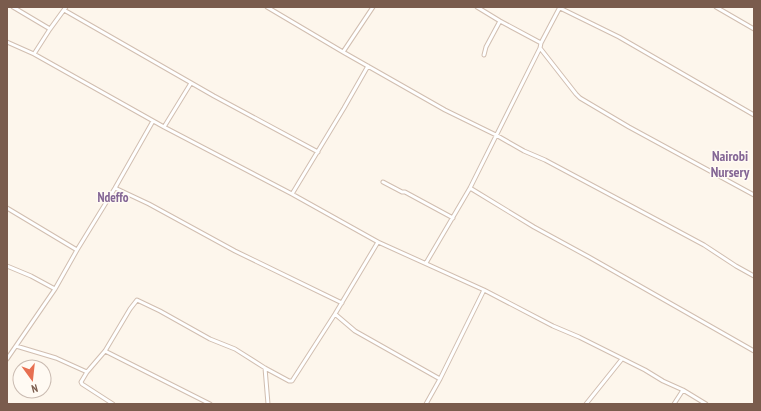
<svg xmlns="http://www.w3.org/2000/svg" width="761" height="411" font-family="'PT Sans Narrow',sans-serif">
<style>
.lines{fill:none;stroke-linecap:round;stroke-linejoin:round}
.street-casing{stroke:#d1beb0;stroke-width:5}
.street{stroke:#fff;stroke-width:3}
.labels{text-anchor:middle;stroke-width:3;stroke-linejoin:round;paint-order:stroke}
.neighbourhood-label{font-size:13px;font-weight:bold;fill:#846695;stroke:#fffaf3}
.quarter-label{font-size:14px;font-weight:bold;fill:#846695;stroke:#fffaf3}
</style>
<rect width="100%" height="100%" fill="#fdf6ec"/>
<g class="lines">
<defs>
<path id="street" d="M13 7 50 29
M66 7 50 29 34 54 164 127 292 194 378 242 484 290 440 379 426 404
M267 7 343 52 445 110 496 135 524 151 545 160 663 223 704 245 736 266 754 276
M477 7 500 21 541 43
M716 7 754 29
M560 8 619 37 754 115
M64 10 214 96 318 152
M7 42 34 54
M540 48 576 94 580 98 629 127 754 195
M343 52 373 7
M484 55 486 47 500 21
M164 127 191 83
M383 182 402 192H405L453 218
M115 188 149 204 235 251 342 303
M470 188 534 227 589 257 754 351
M292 194 344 108 368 66
M7 208 77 250
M426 263 470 188 540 48 541 43 560 7
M7 266 31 276 55 289
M484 290 553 326 579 337 645 370 663 381 683 390 706 404
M335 314 355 331 440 379
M16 346 56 358 87 372 105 351 130 309 137 300 160 311 210 339 235 349 265 368 289 381H292L335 314 378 242
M105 351 210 404
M7 359 55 289 77 250 115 188 153 121
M265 368 268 404
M87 372 81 382 82 384 113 404
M586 404 622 359
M674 404 683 390"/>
</defs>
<!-- street casing -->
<use href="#street" class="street-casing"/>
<!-- street -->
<use href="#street" class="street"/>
</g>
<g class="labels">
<!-- neighbourhood labels -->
<g class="neighbourhood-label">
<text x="113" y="202">Ndeffo</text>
</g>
<!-- quarter labels -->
<g class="quarter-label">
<text x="730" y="161">Nairobi<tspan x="730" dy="16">Nursery</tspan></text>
</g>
</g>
<!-- border -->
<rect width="761" height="411" fill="none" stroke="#7a5c4d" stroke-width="16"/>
<!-- north arrow -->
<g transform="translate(32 379) rotate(165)"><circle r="19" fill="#fffaf3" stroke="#cabbb1"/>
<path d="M0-3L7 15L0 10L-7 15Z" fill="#e76f51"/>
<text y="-6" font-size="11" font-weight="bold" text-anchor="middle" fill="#7a5c4d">N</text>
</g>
</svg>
